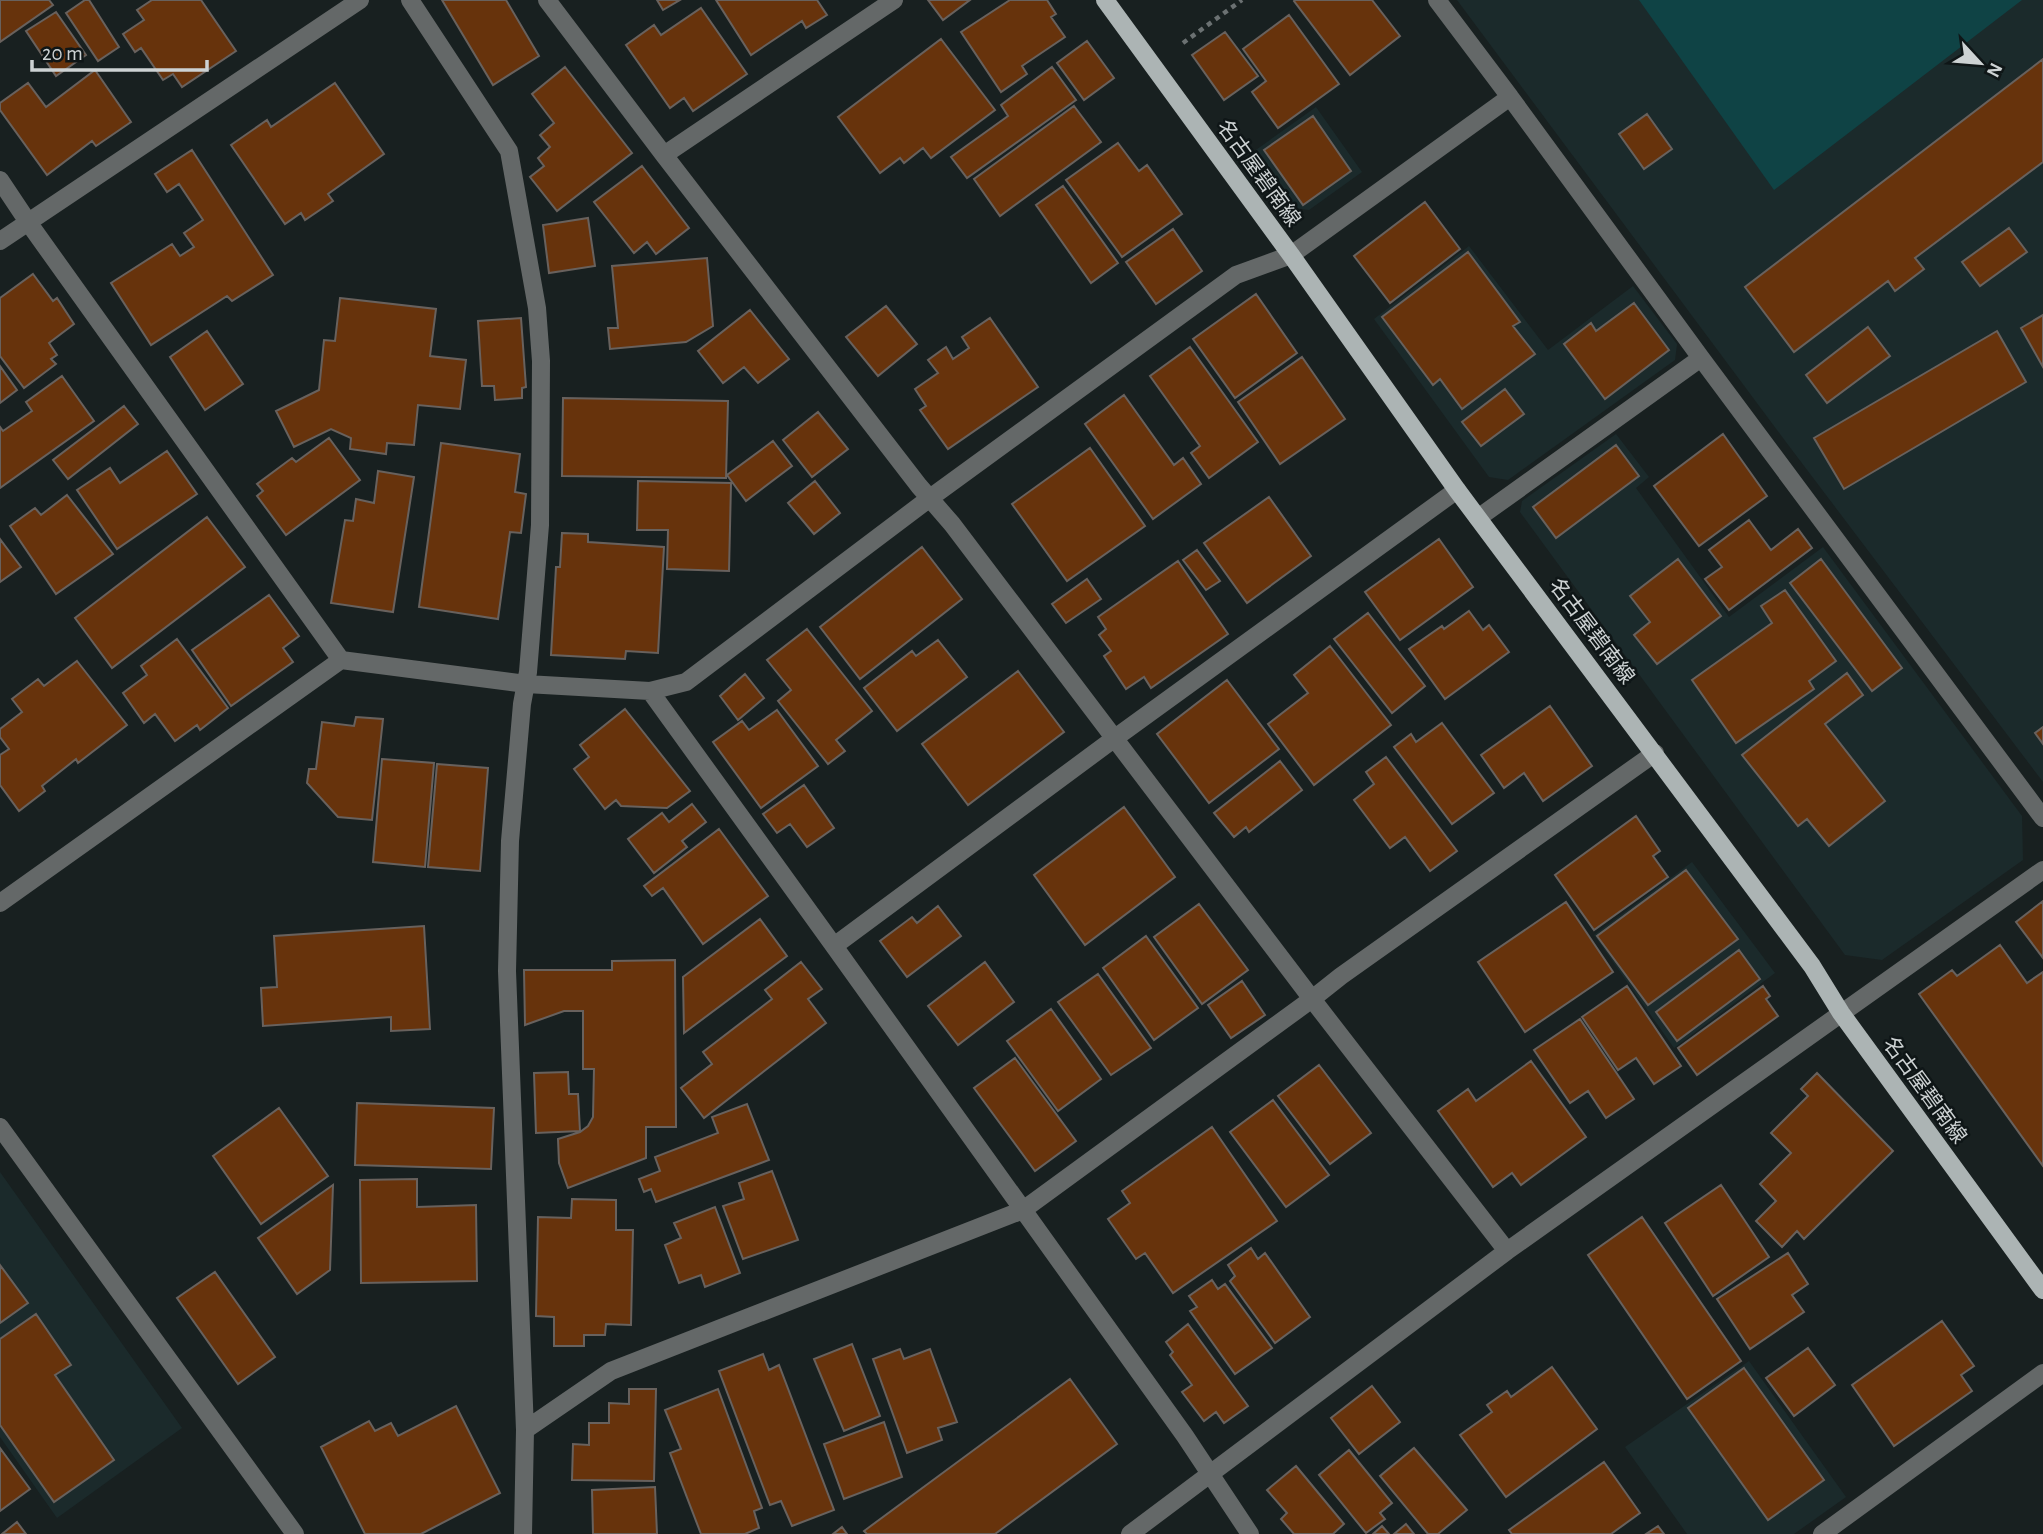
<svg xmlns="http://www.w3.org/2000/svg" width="2043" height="1534" font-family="'Alegreya Sans','Noto Sans JP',sans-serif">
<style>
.built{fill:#1b2a2b}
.green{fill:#0f4345}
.building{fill:#67330c;stroke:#68615d;stroke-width:2}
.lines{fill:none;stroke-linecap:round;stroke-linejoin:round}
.path{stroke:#6b7172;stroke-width:4.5;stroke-dasharray:5 5;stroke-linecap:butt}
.minor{stroke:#646868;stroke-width:18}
.major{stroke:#acb4b4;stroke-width:18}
.labels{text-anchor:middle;stroke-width:5;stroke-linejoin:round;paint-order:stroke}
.street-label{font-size:21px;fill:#cdd2d3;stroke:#0f1617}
</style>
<rect width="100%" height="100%" fill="#182020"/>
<!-- built -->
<path class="built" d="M1457 0H2043V782L1786 442Z
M1316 107 1362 172 1309 210 1294 208 1253 152Z
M1469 246 1548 350 1633 286 1677 344 1675 360 1508 480 1489 477 1374 319Z
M1616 434 1649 477 1636 488 1729 617 1823 547 2022 816 2023 860 1882 960 1845 955 1520 512 1522 501Z
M1692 862 1775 973 1674 1048 1594 935Z
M0 1172 182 1428 57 1518 0 1437Z
M1749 1361 1846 1497 1794 1534H1687L1625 1447Z"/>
<!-- green -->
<path class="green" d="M1639 0H2022L1774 190Z"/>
<!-- building -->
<path class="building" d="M0 0H49L53 5 0 42Z
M85 0H89L119 47 98 61 66 13Z
M152 0H201L236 51 182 87 173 74 163 80 141 48 135 52 123 34 144 20 137 10Z
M442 0H506L539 56 493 85Z
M657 0H680L663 10Z
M716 0H817L827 15 806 28 802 21 751 55Z
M928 0H970L943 20Z
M1010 0H1047L1056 14 1051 17 1065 37 1022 66 1027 74 1001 92 961 32Z
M1295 0H1372L1400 36 1350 75 1294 1Z
M701 8 747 74 693 111 684 98 670 108 626 45 654 25 661 35Z
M56 12 86 55 56 76 26 31Z
M1289 15 1339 84 1278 128 1252 92 1266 81 1243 49Z
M1225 32 1258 76 1224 100 1192 55Z
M941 39 995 110 931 158 923 148 904 163 900 158 880 173 838 117Z
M1087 41 1114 78 1084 100 1057 63Z
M2043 59V162L1915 258 1924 269 1895 291 1888 281 1794 352 1745 287Z
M565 67 632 153 557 211 530 177 544 166 538 158 550 147 540 135 554 123 532 94Z
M1052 67 1076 100 967 178 951 157 1008 116 1001 105Z
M95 70 131 122 96 146 92 141 47 175 0 110V103L28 83 46 107Z
M335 83 384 154 328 194 333 201 305 220 301 213 285 224 231 145 267 120 271 127Z
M1074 106 1101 142 1000 216 974 179Z
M1647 114 1672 149 1644 169 1619 134Z
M1313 116 1351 171 1303 205 1264 150Z
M1118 143 1139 171 1147 165 1182 214 1122 257 1066 180Z
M192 150 273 275 232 301 227 296 151 345 111 283 172 244 180 256 194 247 184 233 203 220 179 184 167 192 155 174Z
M642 166 689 228 656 254 647 242 634 253 594 202Z
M1063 186 1118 263 1091 283 1036 205Z
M1425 202 1460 249 1390 303 1354 256Z
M588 218 595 266 549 273 543 225Z
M2009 228 2027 252 1980 286 1962 262Z
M1173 229 1202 271 1156 304 1126 262Z
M1468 252 1520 322 1513 326 1535 354 1462 409 1440 379 1433 385 1382 317Z
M707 258 713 326 686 342 610 349 608 328H618L612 266Z
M33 274 53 301 57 298 74 324 49 343 57 355 51 359 56 364 24 388 0 356V298Z
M1256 294 1297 353 1235 398 1193 339Z
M340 298 436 309 430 356 466 360 460 409 418 405 414 445 387 443 386 454 350 449 351 438 331 429 294 447 276 411 319 390 324 340 335 341Z
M1634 303 1669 350 1605 399 1564 344 1591 323 1596 331Z
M886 306 917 344 878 376 846 337Z
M750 310 789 359 758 383 744 367 723 383 698 351Z
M2043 315V367L2021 328Z
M521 318 526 387 522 388V398L495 400 494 386H482L478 321Z
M990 318 1038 387 948 449 920 410 926 406 915 389 938 373 928 360 946 347 953 359 969 348 962 337Z
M1868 327 1890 356 1827 403 1806 375Z
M207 331 243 384 205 410 170 357Z
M1997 331 2026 382 1844 489 1814 438Z
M1190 347 1258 442 1209 478 1191 453 1200 446 1150 376Z
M1302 357 1345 419 1280 464 1238 402Z
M0 366 17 390 0 403Z
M62 376 94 421 0 488V427L3 431 32 411 26 402Z
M1505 389 1524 414 1481 446 1462 422Z
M1124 395 1174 465 1183 458 1201 484 1153 519 1085 424Z
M563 398 728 401 726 478 562 476Z
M124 406 138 424 68 479 53 460Z
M818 412 848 449 812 477 783 440Z
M1723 434 1767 496 1699 546 1654 486Z
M329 438 360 480 286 535 257 496 263 491 257 484 292 458 296 462Z
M773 441 792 466 746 501 727 475Z
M441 443 520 454 515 492 526 494 521 533 510 532 498 619 419 607Z
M1616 445 1639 476 1556 538 1533 507Z
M1090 448 1145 526 1067 581 1012 504Z
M167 451 197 494 117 549 77 490 110 468 120 483Z
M378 471 414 477 393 612 331 603 345 520 353 521 356 499 374 503Z
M638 481 731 483 729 571 667 569 668 530H637Z
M815 481 840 513 814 534 788 503Z
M67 495 113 554 56 594 10 526 35 508 41 515Z
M1269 497 1311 556 1247 603 1204 543Z
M207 517 245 567 112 668 75 618Z
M1749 520 1771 550 1798 529 1812 548 1729 610 1705 579 1722 567 1709 550Z
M562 533 588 534V542L664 547 658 653 626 651 625 659 551 655 556 567H560Z
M0 539 21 567 0 582Z
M1439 539 1473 587 1400 640 1365 592Z
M922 547 962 599 860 679 820 627Z
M1197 550 1220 581 1206 590 1183 560Z
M1678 559 1721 616 1657 664 1634 635 1650 622 1630 596Z
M1821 559 1902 668 1872 691 1790 583Z
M1178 561 1228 634 1151 688 1144 677 1126 689 1104 656 1111 651 1099 635 1106 629 1098 617Z
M1087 579 1101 599 1066 623 1052 604Z
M1785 590 1836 661 1809 681 1814 689 1736 743 1692 680 1772 623 1761 606Z
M269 595 299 636 283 648 293 662 231 706 192 650Z
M1469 611 1483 630 1489 625 1509 652 1445 699 1409 649 1442 626 1444 629Z
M1368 613 1425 686 1392 713 1334 639Z
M807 629 872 711 836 740 845 751 828 764 778 701 791 690 767 660Z
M177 639 228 708 200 730 197 725 175 741 155 714 144 723 123 693 147 675 141 666Z
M938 640 967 677 897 731 864 688 912 651 916 656Z
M1330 646 1391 725 1314 785 1268 724 1308 693 1294 675Z
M77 661 127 725 78 763 76 759 42 786 45 791 19 811 0 785V755L9 749 0 737V729L22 712 12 699 38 679 44 686Z
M1018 671 1064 732 968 805 922 744Z
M1847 673 1863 695 1825 724 1885 801 1829 846 1807 819 1798 826 1742 755Z
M745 674 764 698 738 720 720 696Z
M1227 680 1279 749 1209 803 1157 734Z
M1550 706 1592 766 1543 801 1524 773 1504 788 1481 755Z
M625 709 690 791 667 808 621 806 616 800 605 809 574 769 589 757 580 745Z
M777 710 818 766 761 808 713 742 742 721 749 730Z
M356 717 383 719 372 820 338 817 307 783 309 769H316L322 722 354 726Z
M1442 723 1494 793 1452 824 1394 747 1411 734 1416 742Z
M2043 727V744L2035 733Z
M1386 757 1457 851 1430 871 1405 837 1390 848 1354 800 1374 784 1366 772Z
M382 759 434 763 425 867 373 862Z
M1280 761 1302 790 1249 832 1246 827 1234 837 1214 813Z
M437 764 488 768 480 871 428 867Z
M804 785 834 828 807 847 790 824 777 833 763 814Z
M692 804 706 822 682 841 687 847 654 873 628 839 662 813 669 822Z
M1124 807 1175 877 1085 945 1034 875Z
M1636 816 1660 851 1653 856 1668 877 1594 930 1555 875Z
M719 829 768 896 703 944 663 888 652 896 644 886Z
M1686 870 1738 939 1648 1005 1597 936Z
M2043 901V958L2016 922Z
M1566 902 1613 972 1525 1032 1478 962Z
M1199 904 1248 970 1202 1004 1154 937Z
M938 906 961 936 907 977 880 941 912 917 917 923Z
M760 919 787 956 684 1033 683 977Z
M424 926 430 1029 391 1031V1017L263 1026 261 988 277 987 274 936Z
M1146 936 1198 1008 1154 1040 1103 968Z
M2000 945 2027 983 2043 972V1166L1919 994 1952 970 1957 976Z
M1739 950 1760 979 1677 1041 1656 1012Z
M675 960 676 1127H646V1158L568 1188 559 1163 558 1139 580 1132 588 1126 593 1117 594 1069H583V1011H564L525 1025 524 970H612V961Z
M801 962 822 989 808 999 826 1023 704 1118 681 1088 712 1064 703 1052 772 999 765 990Z
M985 962 1014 1002 958 1045 928 1006Z
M1098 974 1151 1048 1111 1075 1058 1002Z
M1242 981 1265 1015 1231 1038 1208 1005Z
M1627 986 1681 1066 1654 1084 1636 1058 1618 1070 1582 1017Z
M1763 986 1770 996 1766 999 1778 1016 1697 1075 1678 1048Z
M1051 1009 1101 1079 1058 1111 1007 1041Z
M1580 1019 1634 1099 1606 1118 1588 1091 1570 1103 1534 1050Z
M1015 1058 1076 1141 1035 1171 974 1088Z
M1531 1061 1586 1137 1521 1185 1512 1173 1493 1187 1438 1111 1468 1089 1476 1101Z
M1319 1065 1371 1133 1330 1164 1278 1096Z
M568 1072 569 1094H578L580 1131 536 1133 534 1073Z
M1817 1073 1893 1151 1804 1239 1797 1231 1782 1247 1756 1221 1776 1201 1760 1184 1791 1153 1771 1133 1808 1096 1801 1089Z
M1273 1100 1329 1175 1286 1207 1230 1132Z
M357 1103 494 1108 491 1169 355 1165Z
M747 1104 769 1160 656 1202 651 1189 644 1192 639 1179 660 1171 655 1157 718 1133 712 1117Z
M279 1108 328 1176 261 1224 213 1156Z
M1212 1127 1277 1221 1173 1293 1145 1253 1136 1259 1108 1219 1130 1203 1122 1191Z
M772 1171 798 1240 743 1259 723 1206 744 1199 739 1183Z
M417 1179V1207L476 1205 477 1281 361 1283 360 1180Z
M333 1185 330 1270 297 1294 258 1238Z
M1721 1185 1769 1257 1713 1296 1665 1223Z
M572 1199 616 1200V1230H633L631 1325 606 1324 605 1335H584V1346H554V1317L536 1316 538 1217 571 1218Z
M715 1207 740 1273 705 1287 701 1275 679 1283 665 1245 681 1238 674 1223Z
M1642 1217 1741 1361 1687 1399 1588 1255Z
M1251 1248 1258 1259 1265 1253 1310 1317 1275 1343 1230 1281 1235 1276 1228 1265Z
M1788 1253 1808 1284 1792 1295 1804 1312 1750 1349 1717 1299Z
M0 1265 28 1303 0 1323Z
M215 1272 275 1357 238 1384 177 1298Z
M1212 1280 1218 1289 1225 1284 1272 1348 1235 1374 1190 1311 1197 1307 1189 1296Z
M36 1314 71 1365 55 1375 114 1460 54 1502 0 1425V1339Z
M1942 1321 1974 1366 1961 1375 1972 1391 1894 1446 1852 1385Z
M1188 1324 1248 1406 1224 1423 1216 1412 1204 1421 1182 1392 1192 1385 1170 1355 1173 1352 1166 1342Z
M852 1344 880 1416 844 1431 814 1359Z
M1808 1348 1835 1385 1794 1416 1766 1378Z
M900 1349 904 1359 930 1349 957 1422 938 1428 942 1440 907 1453 873 1359Z
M763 1354 769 1370 779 1365 834 1510 792 1526 781 1501 770 1505 719 1371Z
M1552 1367 1597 1429 1506 1497 1460 1435 1492 1412 1487 1405 1507 1391 1511 1397Z
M1744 1368 1824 1480 1768 1520 1688 1408Z
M1070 1379 1117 1444 995 1534H867L864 1531Z
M1372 1386 1400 1422 1359 1454 1331 1418Z
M629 1389H656L654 1481 572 1480 573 1444 589 1445V1423H609V1403L629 1404Z
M718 1389 762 1508 754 1511 759 1528 745 1534H701L670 1453 681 1449 665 1410Z
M456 1406 500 1493 421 1534H365L321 1447 369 1421 375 1431 391 1423 398 1436Z
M884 1422 902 1477 844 1499 824 1444Z
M0 1448 30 1489 0 1511Z
M1414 1448 1467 1510 1438 1534H1428L1380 1476Z
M1349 1450 1392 1503 1380 1513 1385 1519 1366 1533 1319 1475Z
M1604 1462 1640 1513 1611 1534H1512L1509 1530Z
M1296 1466 1344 1524 1333 1534H1294L1281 1519 1287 1513 1267 1490Z
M655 1487 657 1534H593L592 1490Z
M17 1522 26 1534H2Z
M1406 1524 1414 1534H1394Z
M1382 1526 1389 1534H1373Z
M1658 1526 1664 1534H1646Z
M842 1527 847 1534H833Z"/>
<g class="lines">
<!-- path -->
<path class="path" d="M1183 43 1242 0"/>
<!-- minor -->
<path class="minor" d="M410 0 509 151 537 308 541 361 540 525 528 672 522 704 510 841 507 971 525 1430 523 1534
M547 0 664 155 919 486 952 524 1312 999 1507 1251
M1437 0 1510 97
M664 155 894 0
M0 180 28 222 341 660
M0 241 360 0
M1478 518 1701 358
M650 691 834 946 1185 1436 1250 1534
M0 903 341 660 526 684 650 691 686 682 930 498 1236 275 1291 255 1510 97 1701 358 2043 818
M834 946 1115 738 1457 490
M0 1127 295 1534
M525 1430 611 1371 1023 1210 1312 999 1341 976 1655 753
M1130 1534 1507 1251 2043 870
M1822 1534 2043 1373"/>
<!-- major -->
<path class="major" d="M1105 0 1291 255 1457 490 1812 966 1841 1013 2043 1290"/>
</g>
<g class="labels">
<!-- street labels -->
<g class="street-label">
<text transform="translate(1259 173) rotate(54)" y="7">名古屋碧南線</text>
<text transform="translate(1592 631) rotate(53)" y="7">名古屋碧南線</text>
<text transform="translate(1925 1090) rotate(54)" y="7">名古屋碧南線</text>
</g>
</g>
<!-- north arrow -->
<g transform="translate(1980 63) rotate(116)" stroke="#0f1617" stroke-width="5" paint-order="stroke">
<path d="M0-5L12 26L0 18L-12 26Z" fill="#cdd2d3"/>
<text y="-10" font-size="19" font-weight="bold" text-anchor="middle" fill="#cdd2d3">N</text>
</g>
<!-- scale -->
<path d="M32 60v10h175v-10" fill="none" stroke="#cdd2d3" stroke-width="3.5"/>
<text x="42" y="60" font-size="21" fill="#cdd2d3" stroke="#0f1617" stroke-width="5" paint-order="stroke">20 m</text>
</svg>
